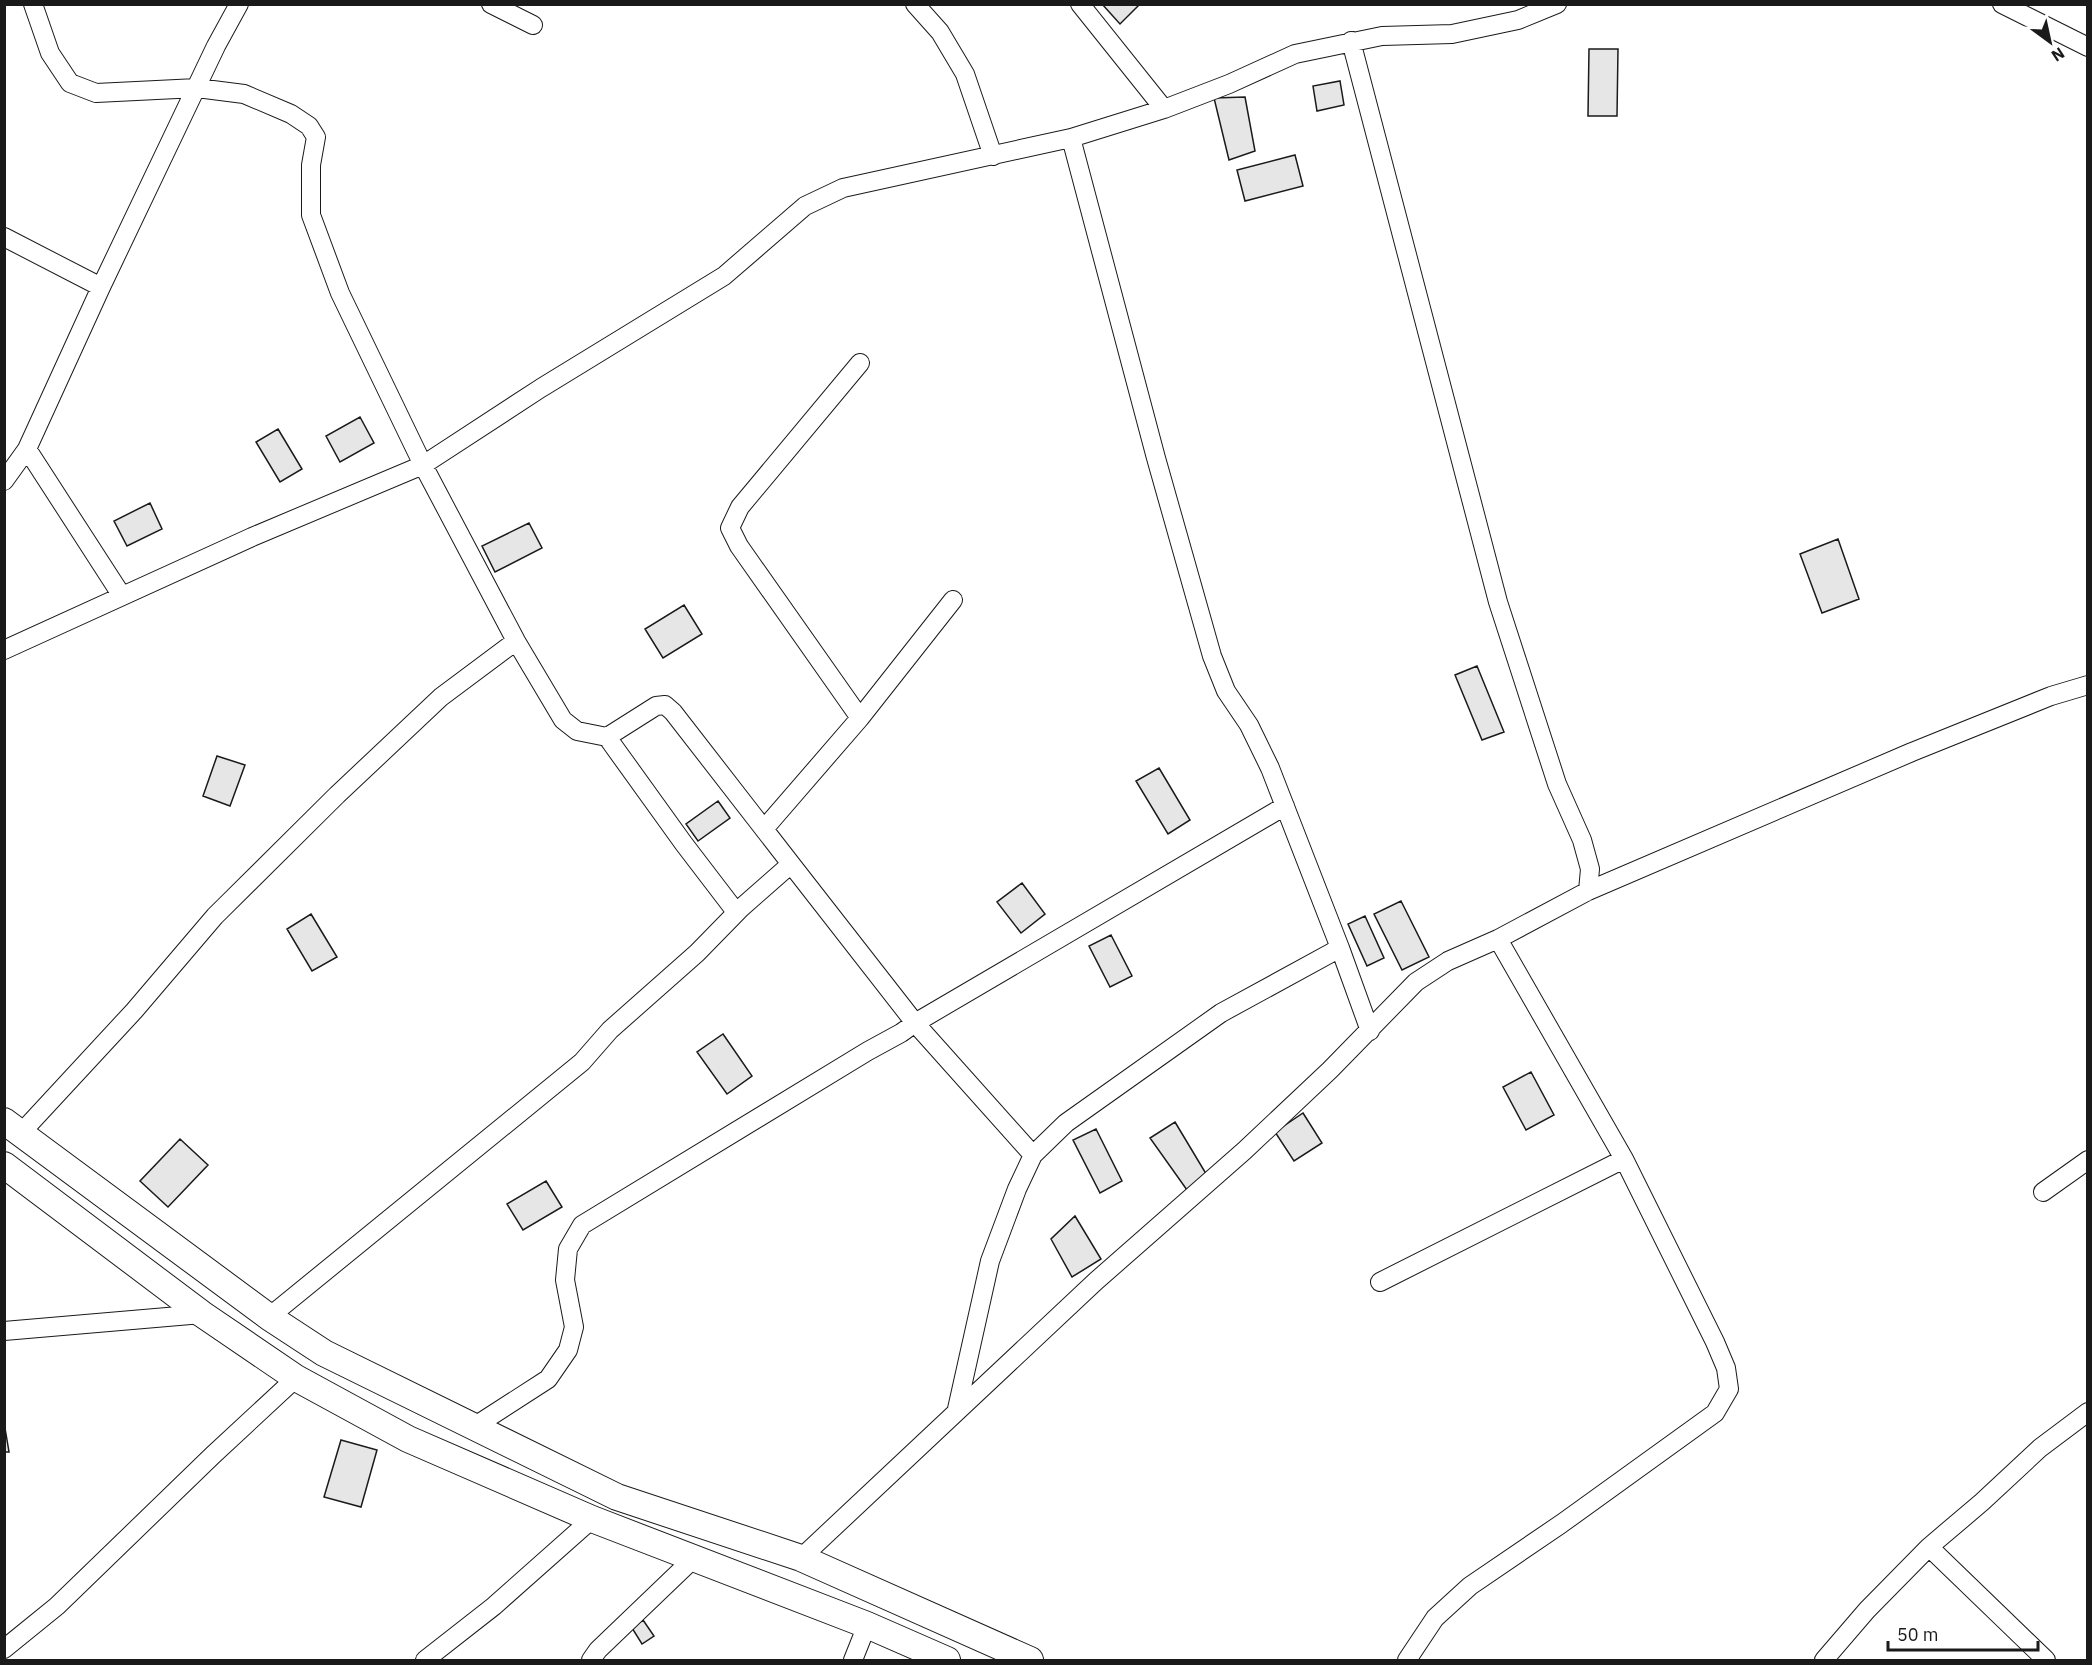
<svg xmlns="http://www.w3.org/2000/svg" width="2092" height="1665" font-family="'IBM Plex Sans',sans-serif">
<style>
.building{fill:#e6e6e6;stroke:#1a1a1a;stroke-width:1.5}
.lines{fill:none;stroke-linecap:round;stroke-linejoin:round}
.street-casing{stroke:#1a1a1a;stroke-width:20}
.secondary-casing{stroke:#1a1a1a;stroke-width:28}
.street{stroke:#fff;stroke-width:18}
.secondary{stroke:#fff;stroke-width:26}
</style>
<rect width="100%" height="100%" fill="#fff"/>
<!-- building -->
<path class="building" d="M1102 4H1140L1120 24Z
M1589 49H1618L1617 116H1588Z
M1340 81 1344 105 1317 111 1313 86Z
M1245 97 1255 151 1229 160 1214 98Z
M1295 155 1303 186 1245 201 1237 170Z
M360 417 374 443 340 462 326 436Z
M278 429 302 469 280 482 256 442Z
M150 503 162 529 127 546 114 521Z
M529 523 542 548 495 572 482 546Z
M1838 539 1859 599 1822 613 1800 554Z
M684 605 702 634 663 658 645 629Z
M1477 666 1504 732 1482 740 1455 675Z
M217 756 245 765 230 806 203 796Z
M1159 768 1190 820 1168 834 1136 781Z
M718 801 730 818 698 841 686 824Z
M1022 883 1045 914 1021 933 997 902Z
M1401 901 1429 957 1402 970 1374 914Z
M311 914 337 957 312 971 287 929Z
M1365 916 1384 958 1367 966 1348 924Z
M1111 935 1132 976 1110 987 1089 946Z
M723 1034 752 1076 727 1094 697 1052Z
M1531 1072 1554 1115 1526 1130 1503 1087Z
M1303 1113 1322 1143 1294 1161 1275 1132Z
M1175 1122 1208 1177 1187 1190 1150 1138Z
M1096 1129 1122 1181 1100 1193 1073 1140Z
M180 1139 208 1165 168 1207 140 1181Z
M546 1181 562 1207 523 1230 507 1204Z
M1075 1216 1101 1259 1072 1277 1051 1239Z
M4 1422 9 1452H4Z
M341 1440 377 1450 361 1507 324 1497Z
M643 1620 654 1636 642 1644 632 1628Z"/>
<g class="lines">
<defs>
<path id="street" d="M33 4 50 53 70 83 96 93 197 88 244 94 291 114 309 126 316 137 311 165V215L340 293 423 465 516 641 563 720 577 731 607 737 656 706 665 705 673 712 791 864 741 908 697 953 610 1030 582 1062 269 1317
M491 4 533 25
M915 4 940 32 965 74 993 156
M1080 4 1164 109
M2002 4 2088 47
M1351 41 1498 602 1557 784 1582 840 1590 869 1588 891
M1071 138 1156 458 1212 656 1226 691 1249 725 1270 768 1340 948 1370 1031
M4 237 101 287
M860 363 740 507 730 528 739 546 860 718
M27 449 122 596
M4 481 27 449 101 287 216 46 239 4
M4 650 252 537 423 465 541 388 724 276 805 206 843 188 1071 138 1164 109 1229 84 1295 54 1382 36 1452 34 1518 20 1557 4
M607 737 684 844 736 912
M764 829 860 718 953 600
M791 864 915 1023 1033 1155
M21 1133 134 1011 215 916 337 795 441 697 516 641
M2043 1192 2088 1160
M1380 1282 1624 1159
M4 1331 202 1314
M957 1409 990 1261 1017 1189 1033 1155 1066 1123 1221 1013 1340 948
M472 1428 548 1379 568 1350 574 1327 565 1280 568 1249 582 1225 868 1051 901 1033 915 1023 1285 806
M1929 1547 2046 1660
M801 1558 1096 1281 1244 1151 1330 1070 1416 982 1448 961 1498 939 1588 891 1912 752 2051 696 2088 685
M4 1649 57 1606 213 1455 296 1378
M425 1660 494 1606 592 1519
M591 1660 598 1650 694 1558
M853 1660 867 1625
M1407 1660 1435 1618 1470 1586 1561 1524 1715 1413 1729 1389 1726 1368 1715 1342 1624 1159 1498 939
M1824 1660 1867 1610 1929 1547 1982 1502 2040 1448 2088 1412"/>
<path id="secondary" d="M4 1121 269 1317 324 1353 617 1497 801 1558 1030 1660
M4 1165 202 1314 296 1378 408 1439 592 1519 867 1625 947 1660"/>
</defs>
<!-- street casing -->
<use href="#street" class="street-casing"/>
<!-- secondary casing -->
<use href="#secondary" class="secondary-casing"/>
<!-- street -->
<use href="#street" class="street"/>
<!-- secondary -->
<use href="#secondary" class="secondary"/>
</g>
<!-- border -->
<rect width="2092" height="1665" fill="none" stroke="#1a1a1a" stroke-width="12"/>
<!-- north arrow -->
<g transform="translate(2050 42) rotate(147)" stroke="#ffffff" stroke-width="4.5" paint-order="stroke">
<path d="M0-4.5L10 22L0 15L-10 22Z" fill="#1a1a1a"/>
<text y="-9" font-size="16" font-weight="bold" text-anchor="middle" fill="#1a1a1a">N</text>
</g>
<!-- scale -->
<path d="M1888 1641v9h150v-9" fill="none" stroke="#1a1a1a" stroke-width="3"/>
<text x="1897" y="1641" font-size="18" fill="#1a1a1a" stroke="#ffffff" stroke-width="4.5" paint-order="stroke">50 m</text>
</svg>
